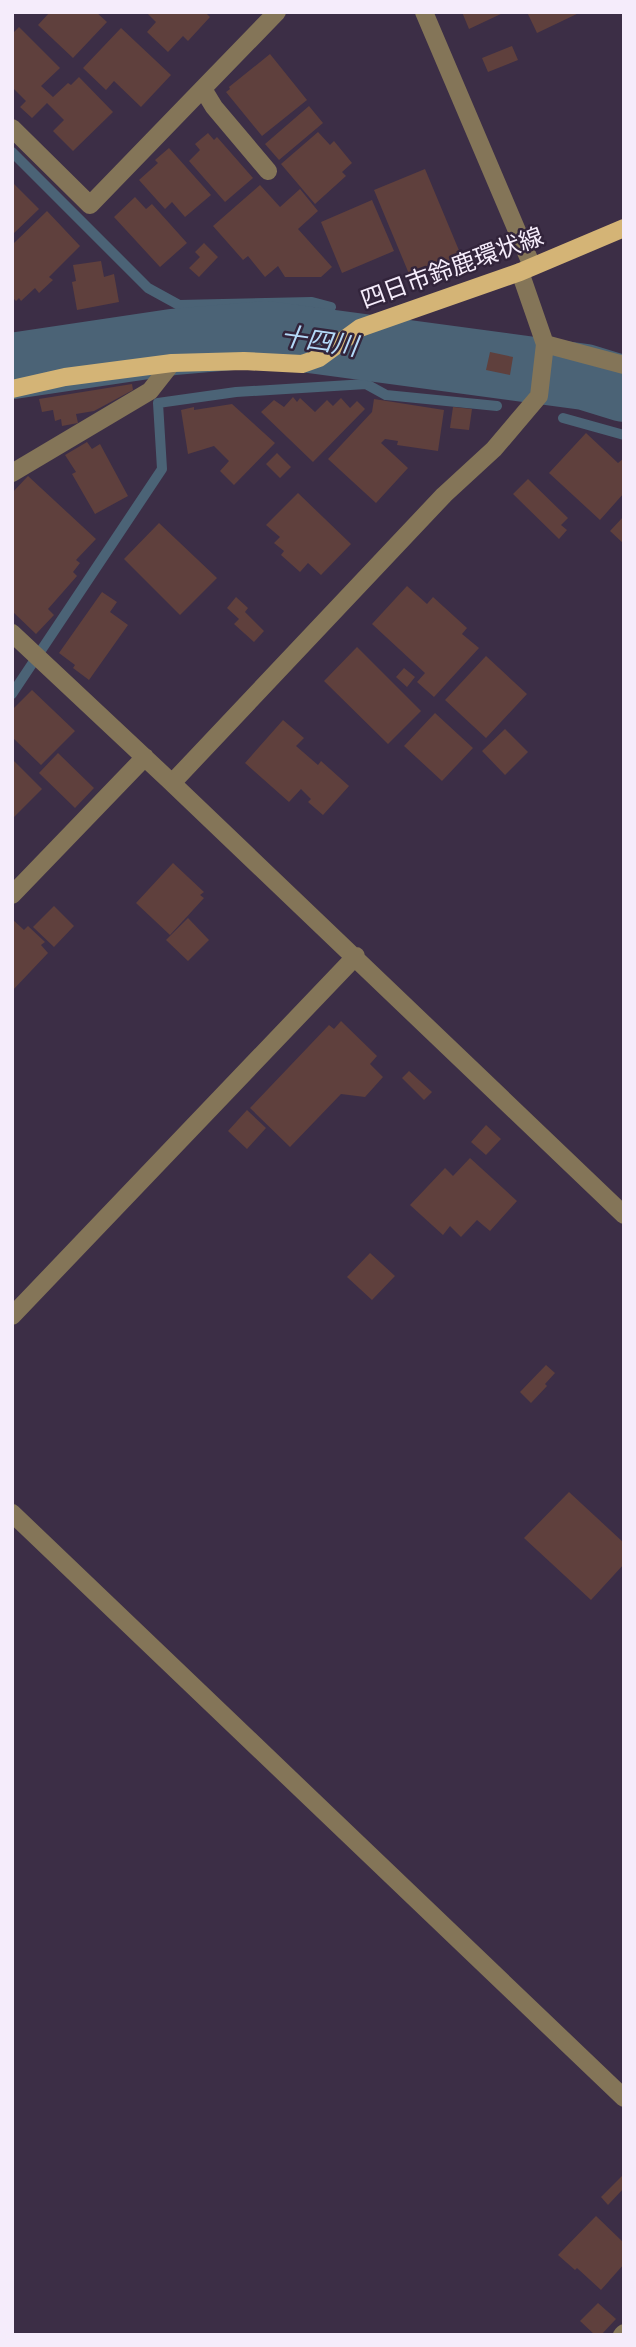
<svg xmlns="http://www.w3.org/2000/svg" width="636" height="2347" font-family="Quicksand,'Noto Sans JP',sans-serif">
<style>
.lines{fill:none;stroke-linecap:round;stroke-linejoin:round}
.stream{stroke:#4b6376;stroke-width:10}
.river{stroke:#4b6376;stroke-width:66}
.building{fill:#5f403d}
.minor{stroke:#847558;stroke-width:18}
.major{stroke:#d4b476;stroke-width:18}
.labels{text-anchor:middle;stroke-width:5;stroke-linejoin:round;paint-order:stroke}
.street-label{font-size:24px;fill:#f5ecfb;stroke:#32243b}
.water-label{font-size:26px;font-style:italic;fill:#b4d9f8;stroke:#32243b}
</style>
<rect width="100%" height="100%" fill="#3c2e46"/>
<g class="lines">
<!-- stream -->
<path class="stream" d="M12 152 148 288 179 305 312 302 331 307
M410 342 445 358
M563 418 624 435
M12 694 162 469 158 403 236 392 366 384 386 395 497 406"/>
<!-- river -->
<path class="river" d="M12 366 173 342 266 334 585 377 624 389"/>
</g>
<!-- building -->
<path class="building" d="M50 12H96L107 22 73 58 38 25Z
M146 12H205L210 17 188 41 183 36 168 52 147 32 156 22Z
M462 12H505L469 29Z
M527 12H581L537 33Z
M19 27 60 68 41 86 53 97 68 83 71 85 79 77 113 112 73 151 53 131 64 120 47 103 32 118 20 107 26 101 12 87V34Z
M121 28 171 75 141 107 114 81 106 90 83 68Z
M512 46 518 60 488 72 482 58Z
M270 54 307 100 262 136 226 92 230 89 229 87Z
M309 106 323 123 279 160 265 144Z
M318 132 330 145 334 141 352 163 342 172 346 176 315 204 281 164Z
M208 133 214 140 217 137 253 178 225 202 189 161 200 150 195 144Z
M169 148 211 195 185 217 172 202 165 209 139 180 158 163 155 160Z
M425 169 463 260 412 281 374 190Z
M12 182 39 209 12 235Z
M260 185 280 207 300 189 318 211 298 229 332 267 321 277H285L278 266 265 277 248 256 243 260 213 226Z
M135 197 146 209 152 204 187 243 160 267 114 217Z
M372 200 394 251 342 273 321 222Z
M47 211 80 246 49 277 53 280 39 293 35 288 21 301 19 298 16 301 12 297V245Z
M204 243 218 257 199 277 189 268 200 257 195 252Z
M101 261 104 277 114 274 119 302 77 310 72 282 76 281 73 265Z
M490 352 513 357 510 375 486 370Z
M132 384 133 390 94 411 76 414 78 423 62 426 61 419 55 421 53 410 42 412 39 399Z
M293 397 297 402 300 398 315 412 327 400 333 406 341 398 350 408 357 401 365 409 313 462 261 412 274 400 284 407Z
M374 399 444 410 438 451 397 445 398 441 385 439 381 443 408 468 376 503 328 459 372 412Z
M232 404 275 443 234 485 220 471 229 461 214 446 188 454 181 410 194 407V410Z
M453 407 472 409 469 430 450 428Z
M586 433 618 463 624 458V493L600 520 549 473Z
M87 442 92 449 100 444 128 496 95 514 72 474 76 472 65 455Z
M277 453 291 467 280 478 266 464Z
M28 476 96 539 76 560 80 563 73 572 77 576 48 609 54 615 36 634 12 611V493Z
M528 479 568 518 561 525 567 530 559 539 513 494Z
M298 493 351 544 321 575 308 563 300 572 281 555 284 551 274 543 280 537 266 525Z
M624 516V544L610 531Z
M159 523 217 578 180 615 124 559Z
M407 586 427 604 433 597 467 628 462 634 479 648 434 697 417 682 425 673 372 624Z
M102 592 117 602 110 612 128 625 89 680 73 668 75 665 59 653Z
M236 597 248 608 245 612 264 631 254 642 234 624 239 619 227 608Z
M357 647 421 711 388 744 324 681Z
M486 656 527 694 486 738 445 700Z
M404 668 415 677 407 687 396 677Z
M32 690 75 731 41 765 12 737V710Z
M435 713 473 748 442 781 404 746Z
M283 720 304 738 296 746 318 765 321 761 349 786 323 815 308 802 311 799 301 789 289 802 245 763Z
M505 729 528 752 505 775 482 751Z
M58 753 94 788 75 808 39 773Z
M12 759 42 789 12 819Z
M173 863 204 892 200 895 204 898 170 935 136 903Z
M54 906 74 926 54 947 33 927Z
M188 918 209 940 188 961 166 940Z
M12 919 24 930 28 926 45 942 41 945 48 953 12 991Z
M341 1021 377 1056 370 1064 383 1077 365 1097 341 1094 290 1147 250 1108 329 1025 334 1029Z
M409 1071 432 1092 424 1100 402 1078Z
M247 1110 266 1128 247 1149 228 1131Z
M486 1125 501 1139 486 1155 471 1142Z
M470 1158 517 1201 490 1231 477 1220 461 1237 450 1226 443 1235 410 1205 445 1168 453 1176Z
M370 1253 395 1276 372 1300 347 1277Z
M546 1365 555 1373 545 1384 547 1386 531 1403 520 1392Z
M569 1492 624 1543V1564L591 1600 524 1538Z
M624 2174V2188L608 2205 601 2197Z
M596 2216 624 2243V2264L601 2290 577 2268 575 2270 558 2255Z
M598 2303 616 2319 601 2335H595L580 2321Z"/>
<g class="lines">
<!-- minor -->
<path class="minor" d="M424 12 532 266
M203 89 214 107 268 171
M12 128 90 205 277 12
M520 272 545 344 539 396 494 449 444 495 172 783 624 1215
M545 344 624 365
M12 473 150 391 172 363
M12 633 172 783
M12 895 145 757
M12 1316 356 956
M12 1513 624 2098
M622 2335 624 2333"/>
<!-- major -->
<path class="major" d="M12 389 65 377 172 363 244 361 302 364 319 358 360 328 520 272 624 228"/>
</g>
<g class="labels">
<!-- street labels -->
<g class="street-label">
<text transform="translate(452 268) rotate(-20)" y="8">四日市鈴鹿環状線</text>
</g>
<!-- water labels -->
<g class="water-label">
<text transform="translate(319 341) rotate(8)" y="9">十四川</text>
</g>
</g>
<!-- border -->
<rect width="636" height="2347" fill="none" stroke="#f5ecfb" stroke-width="28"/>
</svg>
